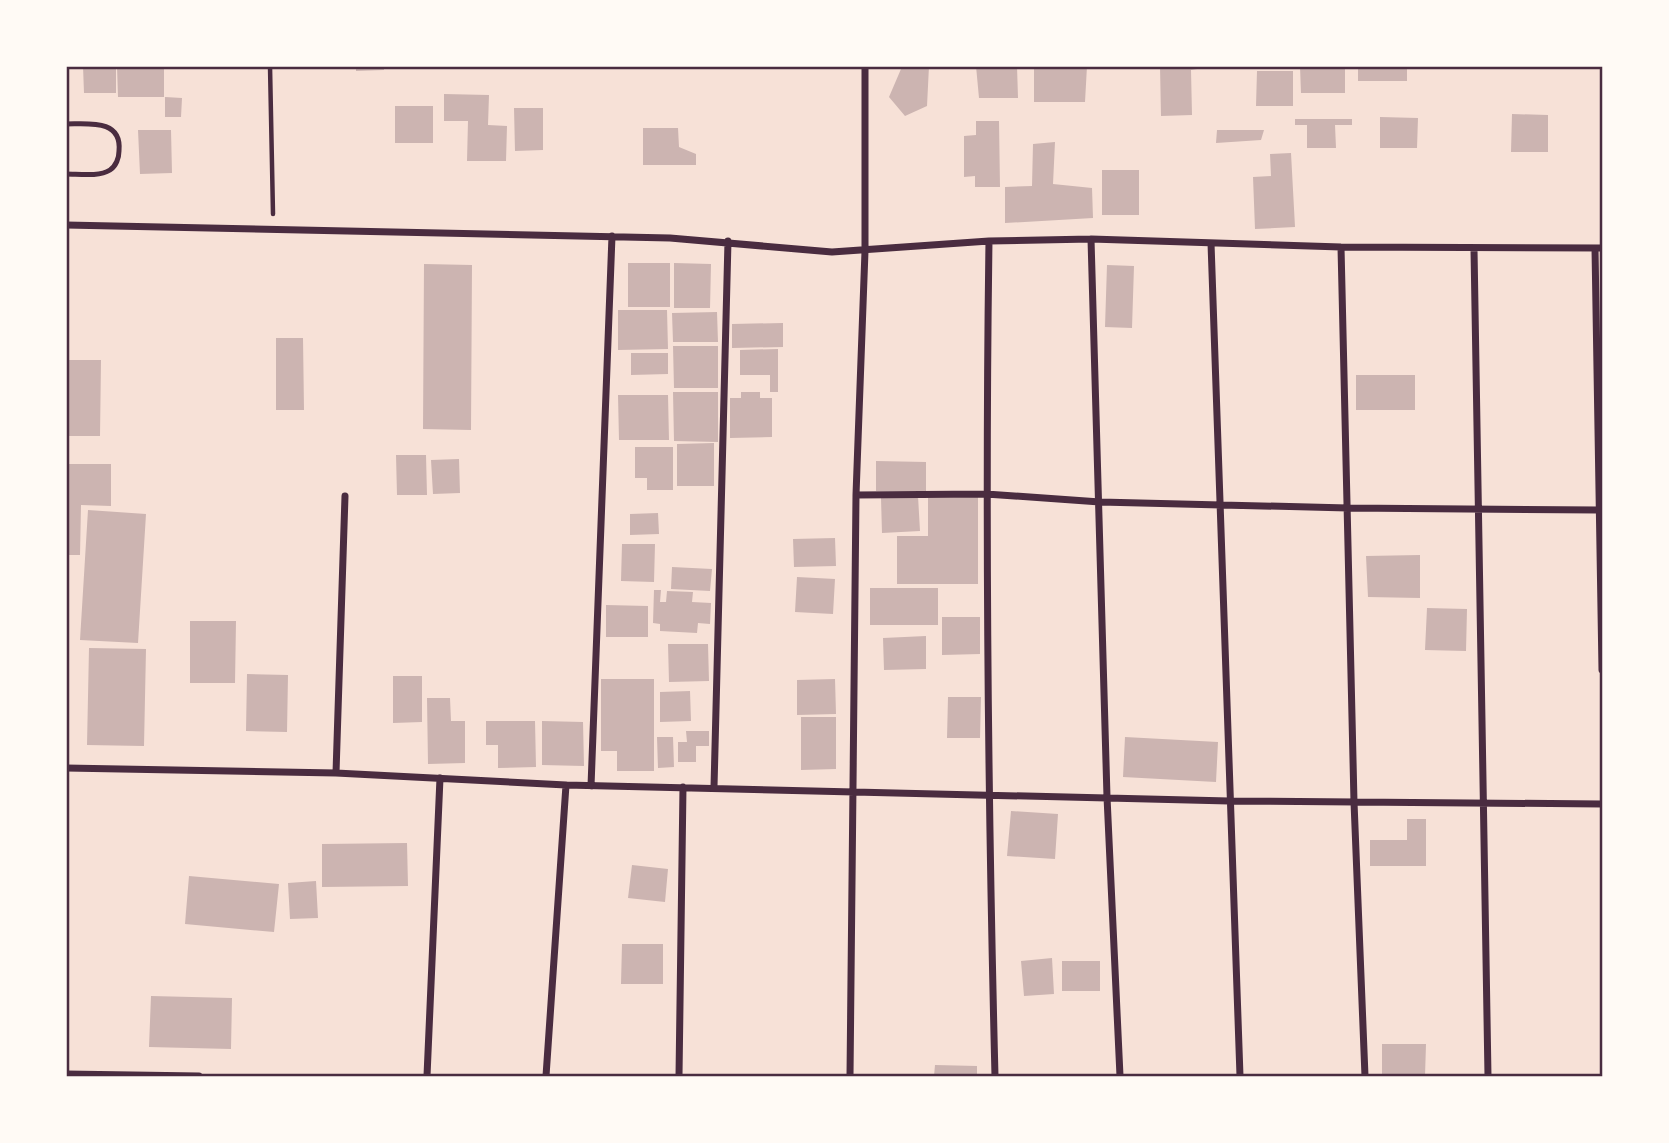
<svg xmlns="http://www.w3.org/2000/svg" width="1669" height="1143" font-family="Roboto,sans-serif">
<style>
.building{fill:#ccb4b1}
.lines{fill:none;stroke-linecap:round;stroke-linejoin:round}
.path{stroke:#4a2c40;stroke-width:4.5}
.service{stroke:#4a2c40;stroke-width:5}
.minor{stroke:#4a2c40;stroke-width:7}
.neatline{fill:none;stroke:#4a2c40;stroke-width:2.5}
</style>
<rect width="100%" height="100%" fill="#f7e1d7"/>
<!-- building -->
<path class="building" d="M83 66H116V93H84Z
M117 66H164V97H118Z
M356 66H384V70L356 71Z
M929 66 927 106 905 116 889 97 901 69Z
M976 66H1017L1018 98H979Z
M1034 66H1087L1085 102H1034Z
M1160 66H1216L1191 70 1192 115 1161 116Z
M1300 66H1345V93H1301Z
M1358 66H1407V81H1358Z
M1257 71H1293V106H1256Z
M444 94 489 95 488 125 507 126 506 161H467L468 121H444Z
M165 97 182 98 181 117H165Z
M395 106H433V143H395Z
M514 108H543V150L515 151Z
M1512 114 1548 115V152H1511Z
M1380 117 1418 118 1417 148H1380Z
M1295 119H1352V125H1335L1336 148H1307V125H1295Z
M976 121H999L1000 187H975V176L964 177V136L976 135Z
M643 128H678L679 147 696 154V165H643Z
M138 130H171L172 173 140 174Z
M1217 130H1264L1261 140 1216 143Z
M1055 142 1053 184 1092 188 1093 218 1005 223V187L1032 186 1033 144Z
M1291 153 1295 227 1255 229 1253 177 1271 176 1270 154Z
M1102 170H1139V215H1102Z
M628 263H670V307H628Z
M674 263 711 264 710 308H674Z
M424 264 472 265 471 430 423 429Z
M1107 265 1134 266 1132 328 1105 327Z
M618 310H667L668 349 618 350Z
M717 312 718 342H673L672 313Z
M783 323V347L732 348V324Z
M276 338H303L304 410H276Z
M673 346H718V388H674Z
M778 349V392H770V375H740V350Z
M631 353H668V374L631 375Z
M68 360H101L100 436H67Z
M1356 375H1415V410H1356Z
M673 392H718V442L674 441Z
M741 392H760V398H772V437L730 438V398H741Z
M618 395H668L669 440H619Z
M714 443V486H677V444Z
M635 447H673V490H647V478H635Z
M396 455H426L427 495H397Z
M459 459 460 493 433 494 431 460Z
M876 461 926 462V491H876Z
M66 464H111V506L81 505 80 555H66Z
M918 496 920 531 882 533 881 498Z
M978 497V584H897V536H928V498Z
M88 510 146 514 138 643 80 640Z
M658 513 659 534 630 535V514Z
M835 538 836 566 794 567 793 539Z
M622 544H655L654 582 621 581Z
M1420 555V598L1368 597 1366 556Z
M672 567 712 569 710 591 671 589Z
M797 577 835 579 833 614 795 612Z
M870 588H938V625H870Z
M654 590H661L660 602H666L667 591 693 592 692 602 711 603 710 624 698 623 697 633 660 631V624L653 623Z
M606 605 648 606V637H606Z
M1427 608 1467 609 1466 651 1425 650Z
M942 617H980V654L942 655Z
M190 621H236L235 683H190Z
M926 636V669L884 670 883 638Z
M668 644H708L709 681 669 682Z
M89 648 146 649 144 746 87 745Z
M247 674 288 675 287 732 246 731Z
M393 676H422V722L393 723Z
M601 679H654V771H617V751H601Z
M835 679 836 714 797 715V680Z
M690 691 691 721 660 722V692Z
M948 697H981L980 738H947Z
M427 698H450L451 721H465V763L428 764Z
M801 717H836V769L801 770Z
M486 721H535L536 767 498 768V745H486Z
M542 721 583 722 584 766 542 765Z
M686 731H709V746H696V762H678V742H687Z
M657 737H673L674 767 658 768Z
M1125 737 1218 742 1216 782 1123 777Z
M1011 811 1058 814 1055 859 1007 856Z
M1407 819H1426V866H1370V840H1407Z
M407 843 408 886 322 887V844Z
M632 865 668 869 665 902 628 898Z
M189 876 279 884 274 932 185 924Z
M316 881 318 918 290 919 288 883Z
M622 944H663V984H621Z
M1052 958 1054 994 1024 996 1021 961Z
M1062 961H1100V991H1062Z
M151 996 232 998 231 1049 149 1047Z
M1382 1044H1426L1425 1076H1382Z
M935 1065 977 1066V1076H934Z"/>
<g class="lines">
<!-- path -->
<path class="path" d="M270 66 273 214"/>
<!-- service -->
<path class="service" d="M66 124C89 124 122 119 119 151 119 158 116 166 110 170 99 177 79 174 66 174"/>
<!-- minor -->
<path class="minor" d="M66 225 670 238 832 252 989 241 1091 239 1341 247 1602 248
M1091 239 1107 797 1120 1076
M989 241C985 520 988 798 995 1076
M1211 243 1240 1076
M1341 247 1354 802 1365 1076
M1595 248 1602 670
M1474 249 1488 1076
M856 495 986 494 1100 502 1348 508 1598 510
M66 768 336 773 566 785 1229 801 1602 804
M336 773 345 496
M591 786 612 236
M714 787 728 241
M66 1074 199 1076
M427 1076 440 778
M546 1076 566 785
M679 1076 683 787
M850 1076 856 495 865 251V66"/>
</g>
<!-- border -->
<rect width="1669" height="1143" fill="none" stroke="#fffaf5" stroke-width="136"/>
<rect x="68" y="68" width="1533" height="1007" class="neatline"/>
</svg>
